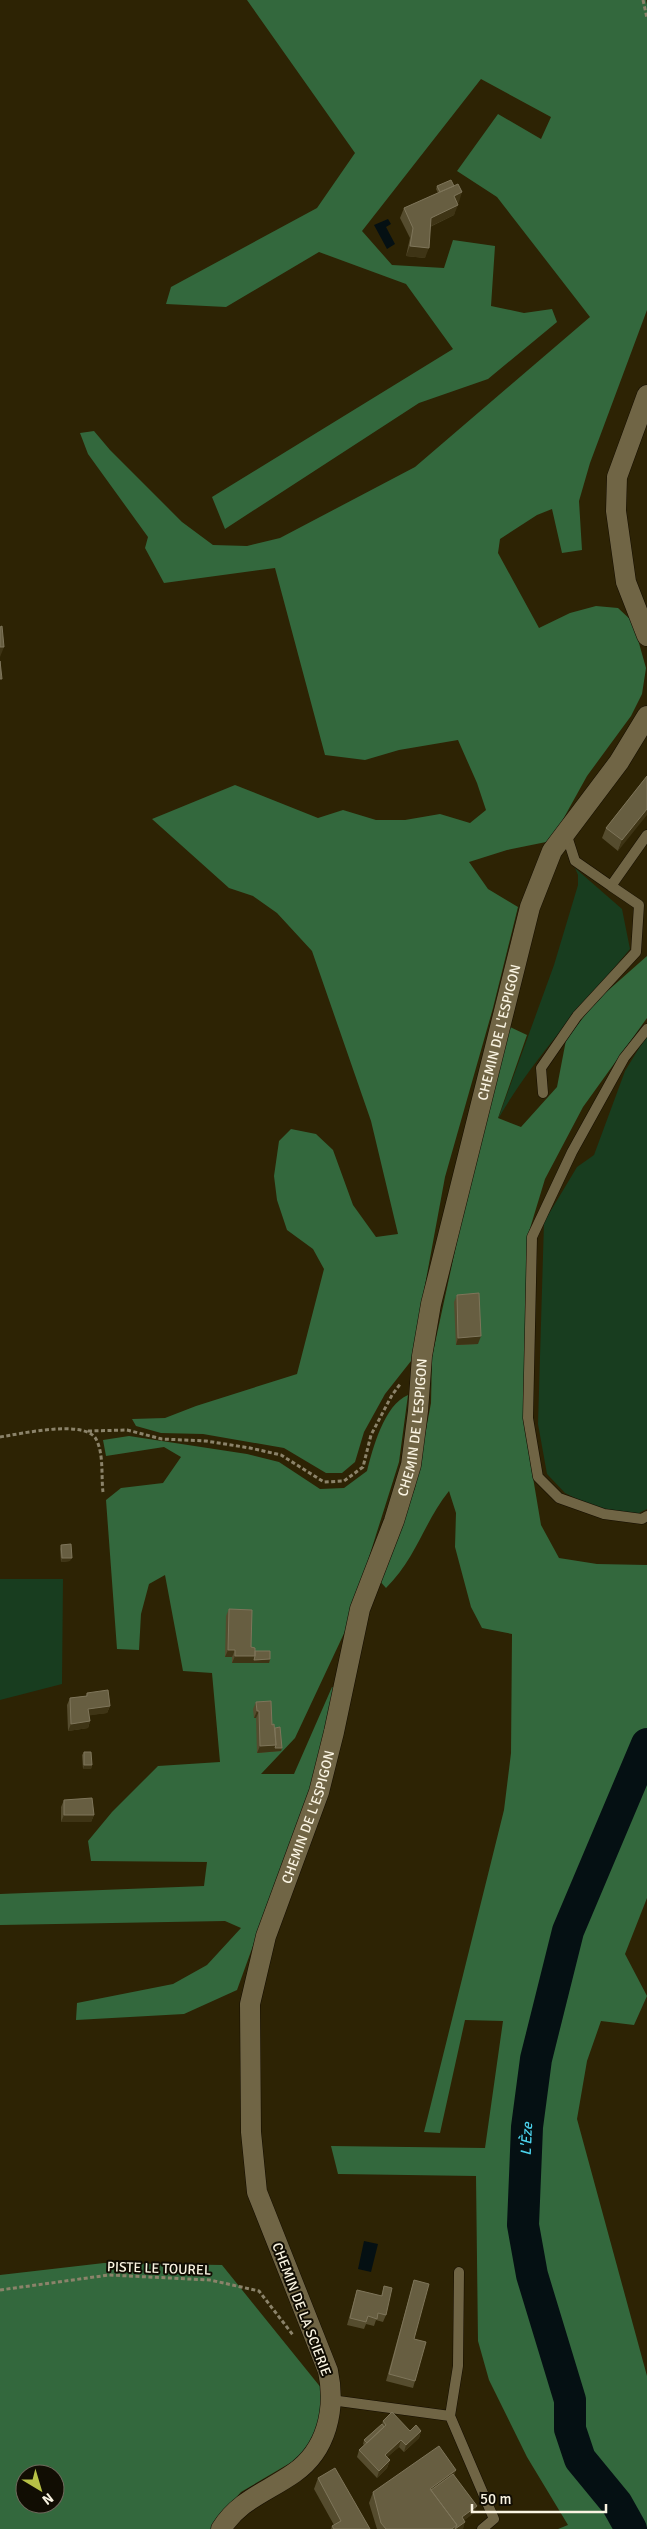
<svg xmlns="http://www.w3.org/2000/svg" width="647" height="2529" font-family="Signika,sans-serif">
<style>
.green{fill:#183d1f}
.forest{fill:#33683d;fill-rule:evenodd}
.water{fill:#051013}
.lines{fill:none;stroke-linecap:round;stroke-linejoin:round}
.river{stroke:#051013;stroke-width:32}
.lane-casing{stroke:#140d00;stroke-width:11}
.street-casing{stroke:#140d00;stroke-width:21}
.path{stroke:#8b836a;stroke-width:3;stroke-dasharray:4 2.5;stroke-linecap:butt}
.lane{stroke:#706545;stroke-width:10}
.street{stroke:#706545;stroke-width:20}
.wall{fill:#554c2e}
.shaded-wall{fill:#3e3415}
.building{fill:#675e41;stroke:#7e755a}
.labels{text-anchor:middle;stroke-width:4;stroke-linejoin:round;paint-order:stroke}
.street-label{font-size:14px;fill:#faf4e2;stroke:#110d03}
.water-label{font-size:15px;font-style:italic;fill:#4cd3ed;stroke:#110d03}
</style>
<rect width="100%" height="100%" fill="#2d2304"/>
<!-- green -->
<path class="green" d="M575 868 622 909 630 949C584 1004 534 1057 498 1119L554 965 578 885V875Z
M647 1035V1509L635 1515 612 1512 587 1504 565 1493 547 1474 538 1424 544 1222 577 1167 594 1155 625 1071Z
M0 1579H63L62 1684 0 1700Z"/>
<!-- forest -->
<path class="forest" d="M247 0H646L647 5V310L590 463 579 501 582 550 562 553 552 509 537 515 500 539 498 553 539 628 570 613 596 606 618 608 633 622 646 668 642 694 631 716 587 776 551 841 507 850 469 862 488 889 518 907 493 1008 445 1177 411 1361 385 1394 364 1432 355 1462 342 1473H326L284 1448 203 1434 161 1433 136 1426 132 1419 165 1418 196 1406 297 1374 324 1269 313 1249 287 1230 277 1200 274 1176 279 1141 291 1129 316 1134 333 1150 353 1205 376 1237 398 1234 371 1121 312 951 277 913 253 896 229 888 152 819 235 785 318 818 343 810 376 820H405L440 814 470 823 486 810 477 783 458 740 399 750 365 760 325 755 275 568 164 583 145 548 148 537 88 454 80 433 94 431 110 450 182 522 213 545 247 546 280 538 415 467 590 317 497 197 457 171 498 114 541 139 551 117 481 79 362 231 392 265 444 268 453 240 495 246 491 306 524 313 552 309 557 322 488 379 419 403 225 529 212 497 453 349 406 284 319 252 226 307 166 304 171 287 317 208 355 153Z
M647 956V1018L583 1107 545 1179 528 1235 523 1418 541 1525 559 1558 597 1564 647 1565V1898L625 1954 647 1996 634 2025 601 2021 587 2061 577 2119 647 2376V2529H558L568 2525 527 2457 489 2380 478 2341 476 2176 338 2174 331 2146 485 2148 503 2021 465 2020 440 2133 424 2132 504 1810 511 1753 512 1634 482 1628 471 1607 455 1547 456 1513 449 1491C424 1522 417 1557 386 1588L378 1579 415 1488 431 1403 432 1357 480 1135 510 1027 527 1035 498 1118 521 1127 557 1087 566 1040 595 1002Z
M408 1395 399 1462 347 1627 295 1738 261 1774H294L332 1687 339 1689 311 1786 237 1990 184 2014 76 2020 77 2003 173 1984 207 1965 241 1928 225 1921 0 1925V1894L204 1886 207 1862 91 1861 88 1841 112 1812 158 1766 220 1762 212 1673 183 1671 165 1575 149 1584 141 1614 139 1650 117 1649 106 1500 121 1488 163 1483 181 1457 164 1447 106 1456 103 1440 129 1436 247 1454 279 1462 320 1489 344 1488 367 1471C373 1448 384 1405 408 1395Z
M104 2263 222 2265 322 2389 319 2427 307 2453 241 2492 216 2520 212 2529H0V2275ZM25 2474H55V2504H25Z"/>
<!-- water -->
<path class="water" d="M388 219 391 224 386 227 395 244 387 249 374 225Z
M364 2241 378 2244 371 2272 358 2269Z"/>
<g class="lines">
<!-- river -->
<path class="river" id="s1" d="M631 2529 617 2504 580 2459 570 2429V2400L532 2275 523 2225 527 2127 536 2059 568 1931 647 1744"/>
<defs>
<path id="lane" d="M566 833 575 861 611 886 647 835
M647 1029 624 1058 572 1152 532 1237 528 1418 538 1477 559 1498 604 1514 642 1519 647 1516
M543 1093 541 1068 577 1016 636 952 639 905 611 886
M331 2400 450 2416 458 2366 459 2272
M450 2416 494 2519 482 2529"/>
<g id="street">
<path d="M647 395 617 477 616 511 626 582 647 636"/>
<path id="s2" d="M221 2529C239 2500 267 2492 294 2473 327 2450 336 2409 328 2371L257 2192 251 2132 250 2004 266 1936 319 1792 334 1732 360 1609 394 1521 411 1465 418 1411 422 1356 431 1304 530 907 552 851 619 762 647 716"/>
</g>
</defs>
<!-- lane casing -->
<use href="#lane" class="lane-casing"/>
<!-- street casing -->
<use href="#street" class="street-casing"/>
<!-- path -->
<path class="path" d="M643 0 647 18
M88 1431 127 1430 162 1439 206 1441 250 1448 281 1455 324 1482 344 1481 363 1467 371 1435 392 1395 401 1383
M0 1437C20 1434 85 1419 96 1439 104 1454 101 1476 103 1492
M0 2290 109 2275 210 2280 259 2291 293 2335"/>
<!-- lane -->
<use href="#lane" class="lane"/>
<!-- street -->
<use href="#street" class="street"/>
</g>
<!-- wall -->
<path class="wall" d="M437 186 459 202 457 203 454 215 430 227 425 258 406 256 410 238 400 218 404 208 438 193 436 189Z
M647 776 618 851 602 838 606 828Z
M457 1295 478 1344 456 1345 454 1302Z
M61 1545 70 1561 61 1562 60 1549Z
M229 1609 251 1647 255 1651 270 1659 269 1663H232V1657H225L226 1616Z
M87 1693 110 1706 107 1713 89 1715 90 1721 88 1728 68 1731 67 1705 70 1698 86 1696Z
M256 1702 275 1728 282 1748 281 1751 257 1753 256 1718H254L253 1709Z
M84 1752 92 1765 91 1769H83L82 1755Z
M64 1800 94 1815 91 1822H61V1807Z
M414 2280V2339L415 2381 413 2388 386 2381Z
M384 2286 386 2315 383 2322 376 2320 374 2326 366 2324 364 2329 347 2325 357 2290 381 2296Z
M383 2421 410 2431H421L419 2438 404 2452 399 2447 387 2457 390 2460 387 2468 377 2478 357 2457 359 2450 364 2445 363 2444 364 2440 382 2424Z
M456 2470 454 2475 474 2513 464 2520 463 2529H377L369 2503 373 2492Z
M318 2478 370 2529H331L332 2526 334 2525 314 2489Z"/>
<!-- shaded-wall -->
<path class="shaded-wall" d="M462 192 459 202 451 207 454 196Z
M458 205 454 215 427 228 431 218Z
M410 246 429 248 425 258 406 256Z
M0 647H4L0 657Z
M647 809V815L618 851 622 840Z
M481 1336 478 1344 456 1345 458 1338Z
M62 1558H72L70 1561 61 1562Z
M228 1650H235L232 1657H225Z
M235 1656H255L253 1663H232Z
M270 1659 269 1663H253L254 1660Z
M110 1706 107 1713 86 1716 88 1709Z
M257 1711H259L256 1718H254Z
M90 1721 88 1728 68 1731 71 1724Z
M276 1745 282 1748 281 1751 257 1753 260 1746Z
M84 1765H92L91 1769H83Z
M64 1815H94L91 1822H61Z
M421 2431 419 2438 404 2452 406 2445Z
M401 2440 399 2447 382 2462 385 2455Z
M390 2460 387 2468 377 2478 379 2471Z
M456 2470 452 2480 431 2495 430 2489Z
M477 2506 474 2513 459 2524 462 2517Z
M465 2522 463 2529H452L457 2525Z"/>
<!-- building -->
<path class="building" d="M451 180 454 186 440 192 437 186Z
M458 184 462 192 454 196 458 205 431 218 429 248 410 246 413 228 404 208Z
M2 626 4 647H0V627Z
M0 661 2 679H0Z
M647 776V809L622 840 606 828Z
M479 1293 481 1336 458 1338 457 1295Z
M71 1544 72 1558H62L61 1545Z
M229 1609 252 1610 251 1647 255 1648V1656H235V1650H228Z
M255 1651H270V1659L254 1660 255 1656Z
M108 1690 110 1706 88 1709 90 1721 71 1724 70 1698 87 1696V1693Z
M271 1701 272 1725 274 1724 276 1745 260 1746 259 1711H257L256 1702Z
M280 1727 282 1748H275L276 1745 275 1728Z
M84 1752H91L92 1765H84Z
M92 1798 94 1815H64V1800Z
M414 2280 429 2284 414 2339 426 2342 415 2381 389 2374Z
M384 2286 392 2288 386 2315 378 2313 377 2319 368 2316 366 2322 350 2318 357 2290 382 2296Z
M392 2412 410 2431 416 2425 421 2431 406 2445 401 2440 385 2455 390 2460 379 2471 359 2450 386 2425 383 2421Z
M382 2424 384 2427 367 2443 364 2440Z
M439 2446 456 2470 430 2489 457 2525 452 2529H386L381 2523 373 2492Z
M335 2468 370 2529H334L332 2526 341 2521 318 2478Z
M453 2474 477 2506 462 2517 465 2522 455 2529 457 2525 431 2490Z"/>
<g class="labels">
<!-- street labels -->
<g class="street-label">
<text dy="5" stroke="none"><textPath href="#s2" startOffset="1594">CHEMIN DE L'ESPIGON</textPath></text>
<text dy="5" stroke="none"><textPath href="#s2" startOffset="1189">CHEMIN DE L'ESPIGON</textPath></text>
<text dy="5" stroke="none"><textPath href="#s2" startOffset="784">CHEMIN DE L'ESPIGON</textPath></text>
<text transform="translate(159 2268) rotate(2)" y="5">PISTE LE TOUREL</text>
<text transform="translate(302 2309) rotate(69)" y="5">CHEMIN DE LA SCIERIE</text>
</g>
<!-- water labels -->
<g class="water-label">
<text dy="5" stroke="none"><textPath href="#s1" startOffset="415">L'Èze</textPath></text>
</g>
</g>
<!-- north arrow -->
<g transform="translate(40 2489) rotate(142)"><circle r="24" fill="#110d03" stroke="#6e695c"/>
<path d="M0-4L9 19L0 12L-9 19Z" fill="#b8c146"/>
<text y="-8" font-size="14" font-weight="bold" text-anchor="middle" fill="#faf4e2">N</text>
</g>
<!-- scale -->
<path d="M472 2504v8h134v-8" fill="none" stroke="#faf4e2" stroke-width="2.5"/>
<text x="480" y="2504" font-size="15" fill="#faf4e2" stroke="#110d03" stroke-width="4" paint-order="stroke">50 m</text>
</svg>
